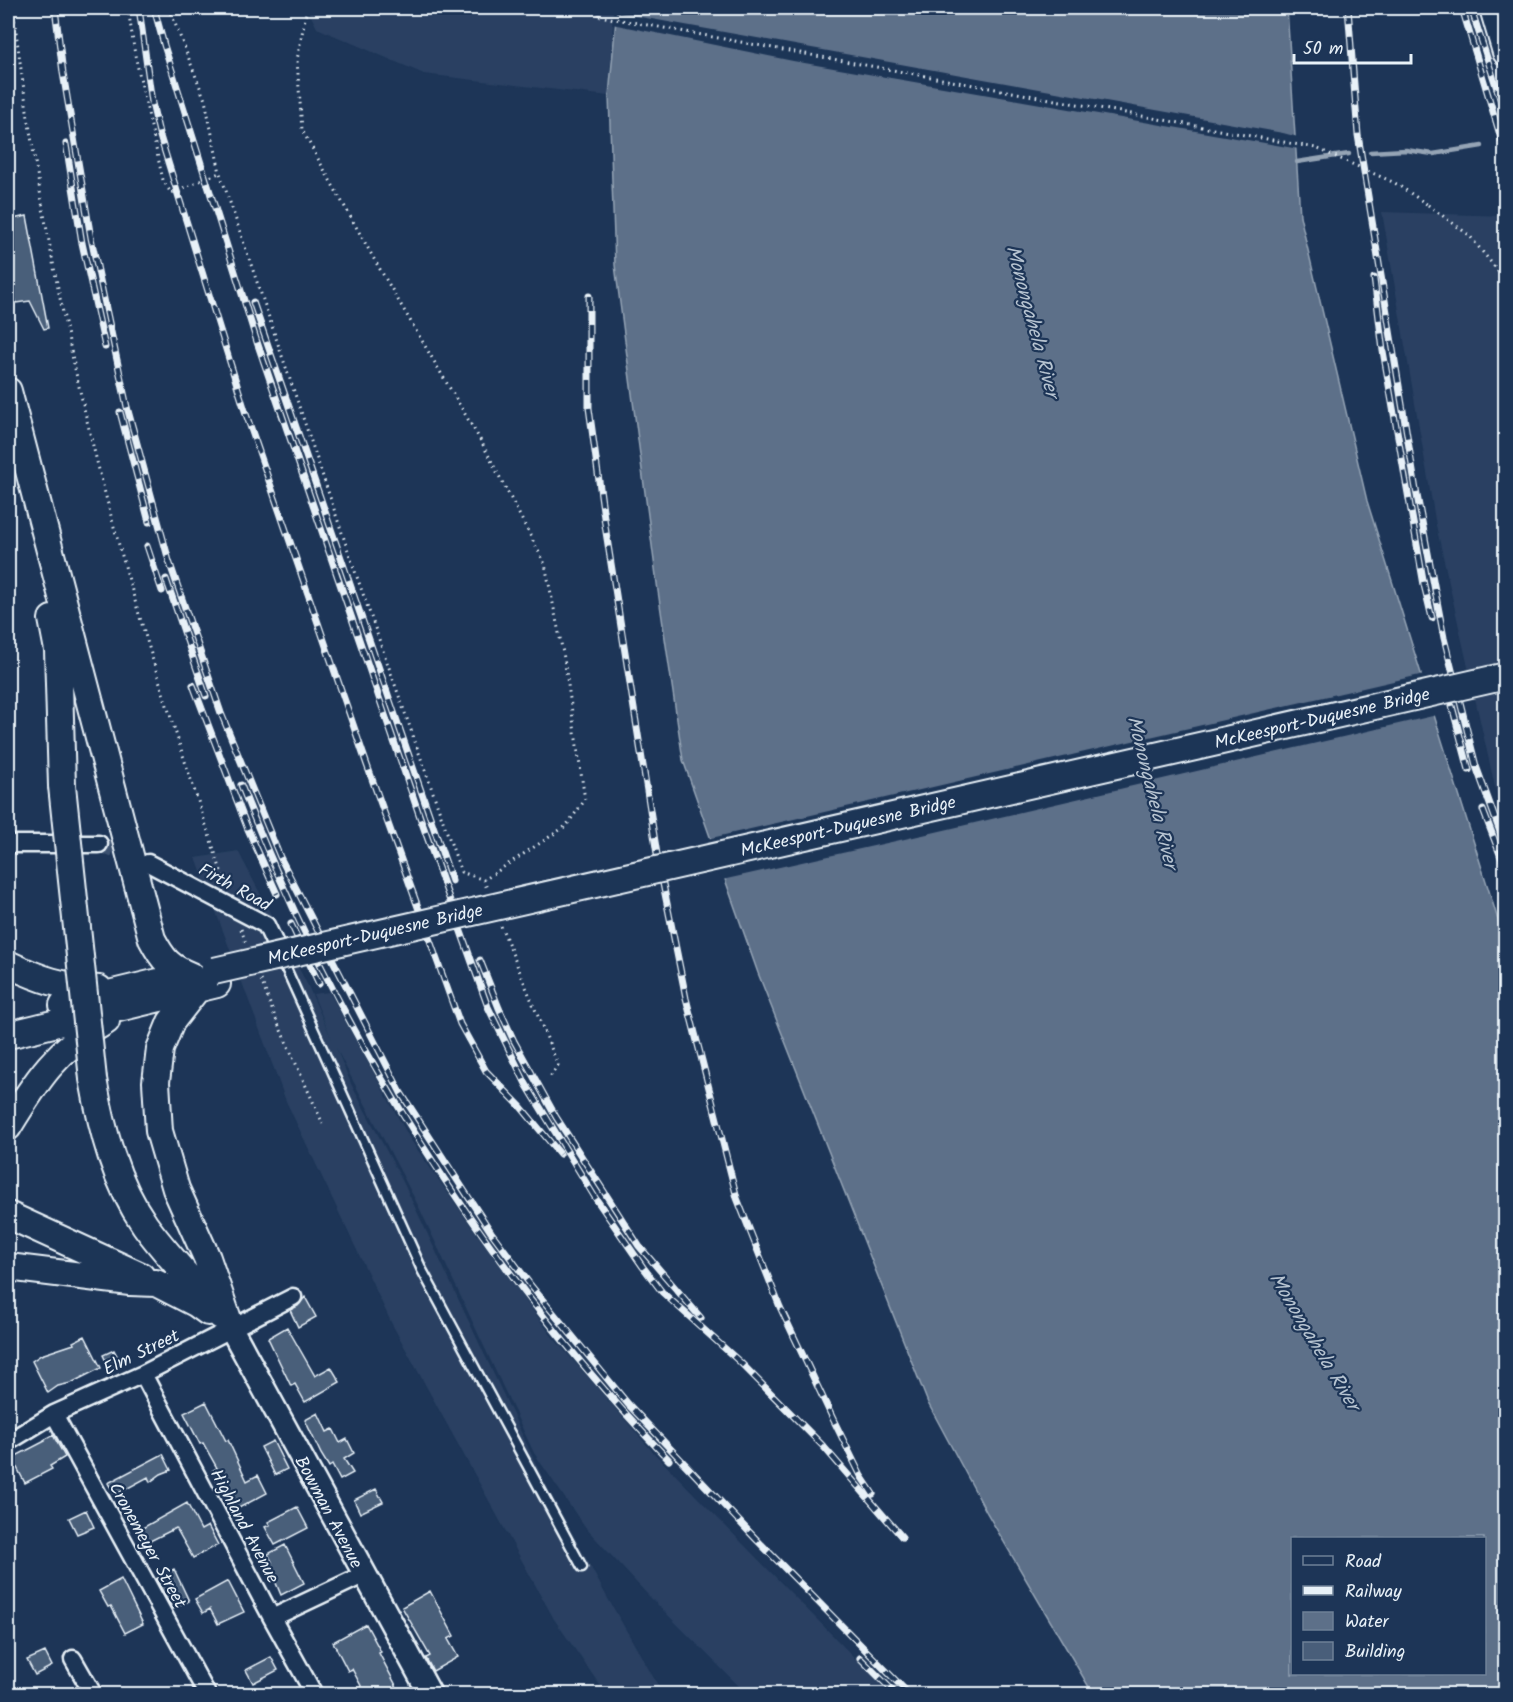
<svg xmlns="http://www.w3.org/2000/svg" width="1513" height="1702" font-family="Kalam,sans-serif">
<style>
.built{fill:#2a4162}
.water{fill:#5d7089;stroke:#95a4b5;stroke-width:1.5;fill-rule:evenodd}
.pier{fill:#1d3557}
.lines{fill:none;stroke-linecap:round;stroke-linejoin:round}
.stream{stroke:#95a4b5;stroke-width:4.5}
.building{fill:#495e7a;stroke:#e8f1f8;stroke-width:1.5}
.minor-tunnel{stroke:#3b516f;stroke-width:16;stroke-dasharray:16 8;stroke-linecap:butt}
.service-casing{stroke:#e8f1f8;stroke-width:13}
.minor-casing{stroke:#e8f1f8;stroke-width:21}
.secondary-casing{stroke:#e8f1f8;stroke-width:27}
.primary-casing{stroke:#e8f1f8;stroke-width:30}
.path{stroke:#e8f1f8;stroke-width:3;stroke-dasharray:1.5 4.5;stroke-linecap:butt}
.service{stroke:#1d3557;stroke-width:8}
.minor{stroke:#1d3557;stroke-width:16}
.secondary{stroke:#1d3557;stroke-width:22}
.primary{stroke:#1d3557;stroke-width:26}
.rail-casing{stroke:#e8f1f8;stroke-width:7}
.rail{stroke:#1d3557;stroke-width:4.5;stroke-dasharray:14;stroke-linecap:butt}
.primary-bridge-casing{stroke:#e8f1f8;stroke-width:30;stroke-linecap:butt}
.path-bridge{stroke:#e8f1f8;stroke-width:3;stroke-dasharray:1.5 4.5;stroke-linecap:butt}
.primary-bridge{stroke:#1d3557;stroke-width:26}
.labels{text-anchor:middle;stroke-width:4.5;stroke-linejoin:round;paint-order:stroke}
.street-label{font-size:18px;fill:#e8f1f8;stroke:#1d3557}
.water-label{font-size:20px;font-style:italic;fill:#b7c4d1;stroke:#1d3557}
</style>
<rect width="100%" height="100%" fill="#1d3557"/>
<filter id="ink" filterUnits="userSpaceOnUse"><feTurbulence type="fractalNoise" baseFrequency=".0167" numOctaves="2"/><feDisplacementMap in="SourceGraphic" scale="12" xChannelSelector="R" yChannelSelector="G"/><feConvolveMatrix kernelMatrix="1 2 1 2 8 2 1 2 1" color-interpolation-filters="sRGB"/></filter>
<g filter="url(#ink)">
<!-- built -->
<path class="built" d="M307 8H614L609 96 424 74 317 28Z
M1382 212 1505 216V820L1500 809 1436 525Z
M238 851 308 986 332 1040 313 994 329 992 410 1139 478 1236 551 1335 653 1452 890 1694H747L648 1595 584 1526 534 1453 418 1205 336 1048 352 1086 403 1182 546 1485 607 1597 663 1694H606L554 1619 392 1324 286 1101 196 858Z"/>
<!-- water -->
<path class="water" d="M617 8H1287L1300 216 1367 501 1505 942V1694H1093L987 1513 928 1403 758 973 683 760 658 591 615 265 609 96ZM1292 1538H1484V1674H1292Z"/>
<!-- pier -->
<path class="pier" d="M613 12 1283 133 1298 137 1299 149 793 61 612 24Z
M1424 674 1437 715 927 834 722 880 707 839Z"/>
<g class="lines">
<!-- stream -->
<path class="stream" d="M1370 152 1406 150 1433 154 1482 146
M1297 162 1349 154"/>
</g>
<!-- building -->
<path class="building" d="M27 216 48 328 44 329 30 301 16 303 8 257V220Z
M305 1297 316 1317 298 1327 290 1310 298 1306Z
M287 1327 315 1376 331 1367 340 1382 305 1402 295 1384 291 1386 268 1338Z
M85 1336 101 1368 71 1383 58 1386 48 1393 32 1361 41 1355 74 1344 73 1342Z
M114 1350 121 1363 110 1369 103 1355Z
M206 1402 226 1441 228 1440 235 1455 247 1481 258 1475 267 1493 237 1509 224 1484 220 1486 212 1471 217 1468 203 1443 200 1444 184 1413Z
M318 1413 327 1432 333 1429 340 1443 347 1439 354 1453 344 1459 353 1473 340 1480 332 1465 329 1467 321 1454 305 1420Z
M53 1435 65 1457 50 1466 52 1469 25 1483 12 1458 45 1441 44 1440Z
M273 1441 287 1469 275 1475 261 1447Z
M163 1454 171 1470 161 1474 150 1482 148 1477 115 1495 108 1483Z
M376 1489 383 1502 360 1513 354 1500Z
M187 1503 201 1530 208 1526 218 1545 193 1558 176 1528 144 1544 137 1531Z
M297 1507 308 1528 275 1545 265 1527 270 1525 268 1522Z
M86 1510 94 1527 77 1534 69 1518Z
M285 1545 304 1583 281 1595 268 1564 272 1562 268 1554Z
M174 1569 189 1601 173 1609 156 1579Z
M121 1579 143 1624 125 1633 111 1606 108 1607 99 1591Z
M228 1581 244 1612 218 1624 210 1609 203 1613 195 1599Z
M430 1591 454 1636 448 1639 458 1657 433 1671 426 1658 430 1656 402 1607Z
M366 1624 381 1652 379 1653 401 1695H366L352 1669 348 1671 333 1642Z
M45 1652 52 1666 35 1675 27 1660Z
M271 1657 278 1670 253 1683 246 1670Z"/>
<g class="lines">
<!-- minor-tunnel -->
<path class="minor-tunnel" d="M99 844 135 858"/>
<defs>
<path id="service" d="M284 964 422 1270 582 1567"/>
<path id="minor" d="M8 844H99
M148 863 266 925 284 963
M143 1374 272 1618 314 1694
M54 1414 207 1694
M8 1442 54 1414 143 1374 293 1297
M272 1618 363 1575
M73 1659 93 1694"/>
<path id="secondary" d="M231 1328 430 1694"/>
<path id="primary" d="M1493 8 1506 52
M8 391 152 939C163 960 169 967 191 976
M52 619 58 650 62 786
M8 964C42 980 60 986 99 989
M196 990 171 1022 160 1049 156 1082 159 1131 176 1189 207 1258 231 1328
M63 1005 167 980
M8 1035 217 984
M93 1079C102 1130 115 1182 145 1225 168 1257 197 1285 221 1316
M8 1127C37 1080 55 1050 106 1021
M8 1215 141 1276
M8 1267 130 1282 156 1283 197 1304 208 1312"/>
</defs>
<!-- service casing -->
<use href="#service" class="service-casing"/>
<!-- minor casing -->
<use href="#minor" class="minor-casing"/>
<!-- secondary casing -->
<use href="#secondary" class="secondary-casing"/>
<!-- primary casing -->
<use href="#primary" class="primary-casing"/>
<!-- path -->
<path class="path" d="M13 8C34 178 66 347 110 512 144 639 185 762 226 886
M128 8 135 55 163 180 171 193 219 173
M169 8 205 100 220 173 356 574 461 872 484 880
M307 8 297 60 302 130 374 259 482 443 545 564 564 658 585 800 566 826 484 880 487 889
M599 16 600 8
M1428 205 1469 235 1506 281
M501 926 558 1065 550 1077
M241 929 246 943
M261 980 275 1017 323 1124"/>
<!-- service -->
<use href="#service" class="service"/>
<!-- minor -->
<use href="#minor" class="minor"/>
<!-- secondary -->
<use href="#secondary" class="secondary"/>
<!-- primary -->
<use href="#primary" class="primary"/>
<defs>
<path id="rail" d="M55 8 63 73 91 238 127 407 169 561 221 713 280 857 401 1093 491 1232 532 1287 628 1404 755 1538 909 1694
M139 8 152 103 159 133 246 414 367 765 460 1024 486 1071 521 1107 560 1154
M154 8 164 45 257 342 421 820 488 1007 526 1084 596 1199 643 1267 662 1292 741 1363 823 1446 902 1537
M1348 8 1358 135 1416 490 1444 638 1476 766 1506 848
M1462 8 1506 155
M1471 8 1506 117
M66 144 82 243 105 347
M1374 278 1383 351 1424 585 1432 618
M589 296V408L606 532 657 854 686 998 737 1198 780 1307 833 1419 861 1476 873 1494
M253 302 452 881
M120 412 149 522
M147 546 162 591
M166 579 206 696
M193 685 247 827 277 894
M1452 706 1469 770
M241 785C337 1034 483 1267 669 1460
M1483 810 1506 870
M291 924 319 984
M480 960 499 1008 514 1041 556 1117 639 1246 701 1318
M860 1658 896 1694"/>
</defs>
<!-- rail casing -->
<use href="#rail" class="rail-casing"/>
<!-- rail -->
<use href="#rail" class="rail"/>
<defs>
<path id="primary-bridge" d="M62 786 93 1079
M214 971 1506 676"/>
</defs>
<!-- primary-bridge casing -->
<use href="#primary-bridge" class="primary-bridge-casing"/>
<!-- path-bridge -->
<path class="path-bridge" d="M599 16 1316 148 1395 183 1428 205"/>
<!-- primary-bridge -->
<use href="#primary-bridge" class="primary-bridge"/>
</g>
</g>
<g class="labels">
<!-- street labels -->
<g class="street-label">
<text transform="translate(1322 718) rotate(-13)" y="6">McKeesport-Duquesne Bridge</text>
<text transform="translate(848 826) rotate(-13)" y="6">McKeesport-Duquesne Bridge</text>
<text transform="translate(235 887) rotate(29)" y="6">Firth Road</text>
<text transform="translate(375 934) rotate(-13)" y="6">McKeesport-Duquesne Bridge</text>
<text transform="translate(141 1352) rotate(-26)" y="6">Elm Street</text>
<text transform="translate(329 1512) rotate(62)" y="6">Bowman Avenue</text>
<text transform="translate(245 1526) rotate(62)" y="6">Highland Avenue</text>
<text transform="translate(148 1545) rotate(61)" y="6">Cronemeyer Street</text>
</g>
<!-- water labels -->
<g class="water-label">
<text transform="translate(1033 321) rotate(75)" y="7">Monongahela River</text>
<text transform="translate(1153 792) rotate(76)" y="7">Monongahela River</text>
<text transform="translate(1315 1341) rotate(59)" y="7">Monongahela River</text>
</g>
</g>
<!-- margin -->
<rect width="1513" height="1702" fill="none" stroke="#1d3557" stroke-width="30"/>
<rect x="15" y="15" width="1483" height="1672" fill="none" stroke="#e8f1f8" stroke-width="2" filter="url(#ink)"/>
<!-- legend -->
<rect x="1291" y="1537" width="195" height="138" fill="#1d3557" stroke="#6e8097" stroke-width="1.5"/>
<rect x="1303" y="1556" width="30" height="9" fill="#1d3557" stroke="#6e8097" stroke-width="1.5"/>
<text x="1345" y="1567" font-size="18" fill="#e8f1f8">Road</text>
<rect x="1303" y="1586" width="30" height="9" fill="#e8f1f8" stroke="#6e8097" stroke-width="1.5"/>
<text x="1345" y="1597" font-size="18" fill="#e8f1f8">Railway</text>
<rect x="1303" y="1612" width="30" height="18" fill="#5d7089" stroke="#6e8097" stroke-width="1.5"/>
<text x="1345" y="1627" font-size="18" fill="#e8f1f8">Water</text>
<rect x="1303" y="1642" width="30" height="18" fill="#495e7a" stroke="#6e8097" stroke-width="1.5"/>
<text x="1345" y="1657" font-size="18" fill="#e8f1f8">Building</text>
<!-- scale -->
<path d="M1294 54v9h117v-9" fill="none" stroke="#e8f1f8" stroke-width="3"/>
<text x="1303" y="54" font-size="18" fill="#e8f1f8" stroke="#1d3557" stroke-width="4.5" paint-order="stroke">50 m</text>
</svg>
